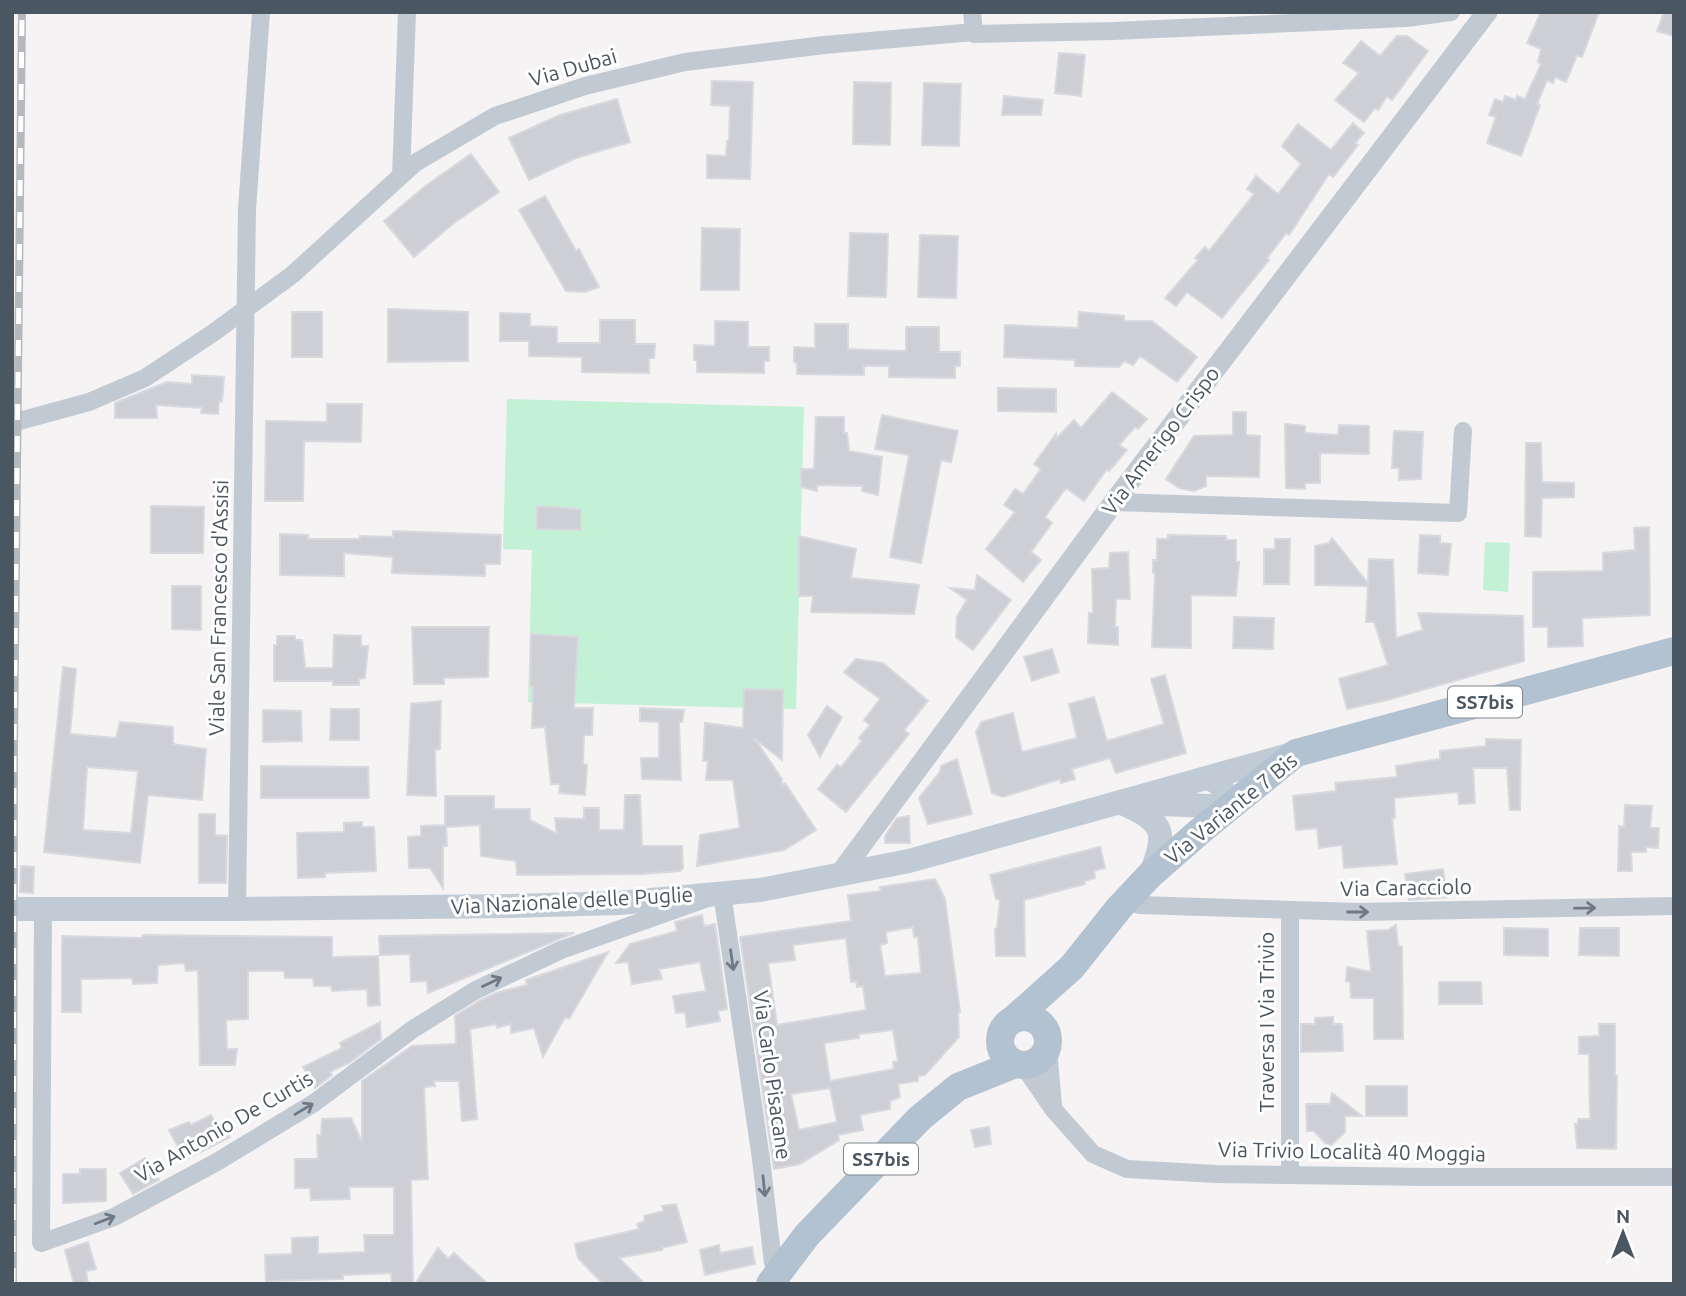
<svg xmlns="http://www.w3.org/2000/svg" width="1686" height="1296" font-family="Ubuntu,sans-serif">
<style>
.green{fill:#c3f1d5}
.building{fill:#cdcfd5;stroke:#d7d9de;stroke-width:2;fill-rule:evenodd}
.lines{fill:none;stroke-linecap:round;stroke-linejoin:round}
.minor{stroke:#c1cad2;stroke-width:18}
.tertiary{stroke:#c1cad2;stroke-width:21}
.secondary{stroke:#c1cbd6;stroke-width:24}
.primary{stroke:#b3c2d1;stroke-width:28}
.rail-casing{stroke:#b5b8bd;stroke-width:8}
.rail{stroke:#fff;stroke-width:5;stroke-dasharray:16;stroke-linecap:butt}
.oneway{stroke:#6e7983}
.labels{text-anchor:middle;stroke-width:6;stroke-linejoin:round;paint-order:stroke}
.shield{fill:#fff;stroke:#808990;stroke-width:2}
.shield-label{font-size:19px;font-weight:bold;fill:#4a5661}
.street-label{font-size:21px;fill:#4a5661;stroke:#fff}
</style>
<rect width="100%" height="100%" fill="#f5f3f3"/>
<!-- green -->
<path class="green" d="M507 399 804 407 796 709 528 702 532 550 503 549Z
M1485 542 1510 543 1508 592 1483 590Z"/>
<!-- building -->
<path class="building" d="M1541 12H1599L1582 57 1577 55 1566 82 1555 77 1553 83 1547 80 1537 104 1540 105 1521 156 1487 143 1496 117 1489 115 1495 99 1503 102 1505 96 1516 100 1517 96 1525 99 1541 64 1538 62 1541 49 1527 43Z
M1664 12H1674V36L1657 31Z
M1397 36H1407L1428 51 1392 100 1387 96 1378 110 1375 108 1364 122 1335 100 1359 73 1343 63 1361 41 1380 56Z
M1059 53 1085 55 1081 96 1055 93Z
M712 81 753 82 750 179 707 178V155L726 156 727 141H729L730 106 711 105Z
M854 82 891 83 890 145 853 144Z
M924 83 961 84 959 146 922 145Z
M1004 96 1043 100 1041 115H1002Z
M617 99 630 142 576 158 529 180 509 138 560 115Z
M1353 123 1364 133 1355 143 1358 145 1333 177 1329 174 1289 235 1286 233 1267 258 1269 260 1222 318 1187 292 1176 306 1165 298 1198 260 1195 258 1205 247 1209 251 1254 194 1247 189 1256 176 1278 194 1301 164 1282 146 1298 124 1331 150Z
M471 154 499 192 454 223 414 257 384 221 424 187Z
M545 196 576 251 579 249 599 287 585 292 566 291 519 210Z
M702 228 740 229 739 290H701Z
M850 233 888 234 886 297 848 296Z
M920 235 958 236 956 298 918 297Z
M388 309 468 312V361L388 362Z
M292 312H322V357H292Z
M1079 312 1124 316V321H1152L1197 357 1177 382 1140 356 1133 365 1124 361 1119 367 1075 366V360L1004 357 1005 325 1078 328Z
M500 313 530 314V326L557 327V343H600V320H635V344H655L654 358H649V373L582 372V357L529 356V341H500Z
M715 321 748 322V347H769V361H764V373L697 372V360H694V345L715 346Z
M815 324H848V349L869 350 906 351V327H939V352H960V366H955V378L889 377V366H864V375L797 374V363L794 362V347L815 348Z
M192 375 224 377 222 402 219 401 218 414 201 413 202 408 156 405 157 418H115V403L167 382 192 384Z
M998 388 1056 389V412L998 411Z
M1112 392 1147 419 1138 429 1135 427 1119 445 1127 450 1109 471 1107 469 1084 501 1066 488 1045 517 1052 523 1031 552 1041 560 1023 582 986 549 1015 512 1004 505 1015 489 1023 494 1041 469 1034 464 1056 434V439L1074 420 1081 428Z
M327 404H362L361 442 304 441 303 501H265L266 421 327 422Z
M1233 412H1246V435L1260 436 1259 477 1206 476V486L1194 491 1179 488 1166 479 1194 436 1233 435Z
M882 415 958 431 951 462 941 460 921 563 890 557 909 455 875 449Z
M816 417H844V433H847L849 451 882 457 878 495 862 491 863 486 817 485V491L801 487V469H814Z
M1285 424 1305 426V433L1338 435 1339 425 1369 426V454L1320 453V483H1305V489L1286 488Z
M1394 431 1423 432 1421 479 1399 480V468H1392Z
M1526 443H1541L1542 482 1574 483V497L1542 498 1541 537 1525 536Z
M151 506 204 507 203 553H151Z
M537 506 581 509V530L537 529Z
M1649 527 1650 615 1582 618 1583 646 1548 647V627H1533V572L1603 571V553L1635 550 1634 528Z
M393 531 501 535 500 564H485V576L392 573 393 557 344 553V576L280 575V534L308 535V539H360V536L393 537Z
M1168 535 1226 536V540H1236V562H1239L1236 596 1191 595V648L1152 647 1155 573H1153V560H1157V539H1168Z
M1420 535 1440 536V543L1451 544 1448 575 1418 573Z
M799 536 856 549 851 578 919 585 914 614 811 612 813 596H799Z
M1332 538 1368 583 1369 559 1393 560 1396 638 1423 630 1418 613 1523 616 1524 661 1391 699 1347 709 1339 679 1388 665 1374 622H1366L1368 586 1315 585V546L1329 543Z
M1275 539H1290L1289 584H1264V549H1275Z
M1128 552 1130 599H1116L1115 627H1118V645L1088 643 1089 613H1093L1092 569 1109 568 1110 553Z
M977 575 1011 600 973 650 956 637 957 616 967 600 950 588 975 590Z
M172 586H201V630L172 629Z
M1234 617 1274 618 1273 649 1233 648Z
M412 627H489L488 677 444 678V684H414Z
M531 634 578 637 574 708H593L592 735H584L583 764 587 765 585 795 559 793 560 784H551L545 727 532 728 533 687H530Z
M334 635 361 636V646H368L365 678 359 679V685H333V681H274V645H277V636H295V640H302L305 668H333Z
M1052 649 1059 672 1032 681 1024 657Z
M856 659 883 663 928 701 904 730 909 734 846 812 818 789 837 765 841 767 862 741 859 738 870 725 864 720 880 699 844 672Z
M63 667 76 669 70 734 116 738 120 722 173 727V744L206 749 202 800 148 795 140 863 44 852ZM87 767 138 771 131 833 83 830Z
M1165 675 1186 753 1116 773 1110 758 1072 769 1075 779 1061 783 1060 779 1003 797 992 793 976 732 981 722 1013 713 1022 752 1077 738 1069 704 1094 697 1107 741 1164 724 1151 679Z
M744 689 783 690 782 760 754 738 782 779V786L785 783 816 830 784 850 697 866 700 835 740 828 733 780H706L708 761H703L705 723 743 728Z
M441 701 440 749 435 750 436 796 407 795 411 704Z
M827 706 842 717 820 757 808 735Z
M640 708 684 710 682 722H679L681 780 642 779 641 758H659V722L640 721Z
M331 709H359V740H330Z
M263 710 301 711 302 741 263 742Z
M1486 739 1521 740 1520 810H1510L1507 768H1473L1475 803 1459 804 1458 792 1394 798 1395 818H1392L1397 864 1344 868 1342 845 1319 848 1317 828 1296 830 1293 796 1336 791 1335 783 1397 777 1396 766 1440 759V751L1486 746Z
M957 759 972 814 928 824 919 798 940 772 941 766Z
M261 766 368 767 369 798H261Z
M625 795H640L642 846H682L683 868 680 871 642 874 517 875 516 861 481 856 480 825 446 827 447 846H443V888L430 868H409L408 837 421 836V826L445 825V796H494V809H530V820L557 834 555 818 584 819V808H599V830H624Z
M1625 805 1652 806 1650 828H1659L1658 848 1646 847V852H1631L1632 871H1618L1619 826 1624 827Z
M199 814H215V835L227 836 226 883H199Z
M909 816 910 843H885V836L897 818Z
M362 822V827H374L376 871 325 873V877L298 878 297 833 344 832V823Z
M1100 847 1105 868 1094 871 1095 878 1084 881 1085 884 1024 900 1025 956H996L995 929 997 928 1000 900 996 899 990 875Z
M21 866 34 867 33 893 20 892Z
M1443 869 1447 897 1409 900 1405 874Z
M935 879 945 899 960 1012 958 1013 959 1037 925 1075 918 1076V1081L898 1084 900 1097 890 1101V1109L860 1115 863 1130 838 1135 839 1140 800 1164 774 1169 740 937 851 921 848 895 881 891 880 887ZM913 927 914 937H918L921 973 885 976 880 945 887 943 886 932ZM846 938 851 982 856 981 857 987 863 986 866 1010 777 1025 768 963 795 960 793 945ZM893 1030 898 1061 893 1062 894 1069 830 1081 824 1043 859 1038V1034ZM830 1088 837 1122 799 1130 791 1094Z
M702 915 704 926 715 924 727 1009 718 1011 720 1021 687 1027 685 1012 676 1013 673 996 706 991 700 962 659 969 662 979 632 984 628 962 616 963 630 944 677 931 675 922Z
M1396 925 1398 945 1402 947 1403 1039H1374V998H1351L1350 982 1346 981 1347 967 1371 972 1367 931 1388 930Z
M1504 928 1548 929V956L1504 955Z
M1580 928H1619V956L1579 955Z
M574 933 428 993 427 981 411 982 410 954 380 955 379 936Z
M143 935 332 937V957L378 956 380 1005 368 1006 367 989 332 991 331 986H314L313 978H285L284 971H248V1019L226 1020 227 1049H237L235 1065H200L198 970 186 971 184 963 158 965 157 983 133 984 132 978 81 979V1012H62V936L142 938Z
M608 952 569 1019 565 1017 543 1057 534 1028 511 1033V1024L497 1028 496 1024 470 1029 477 1119 462 1121 459 1081H434L435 1086 424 1087 428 1179 411 1180 413 1284H392L391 1273 343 1275V1279L266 1281 265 1255 292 1254V1238L318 1237V1254L365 1252 364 1235H394V1187H349L350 1199 311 1200 310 1188H295V1159H318L317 1135H321L322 1119 351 1118 362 1142V1081L412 1046 456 1044 455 1016 481 1000 496 993 527 985 526 980Z
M1439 982H1481L1482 1004H1439Z
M1333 1017V1024H1342L1343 1051 1301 1052V1024H1315V1018Z
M380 1022 381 1039 349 1063 330 1072 332 1075 315 1088 303 1067 342 1048 340 1043Z
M1599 1024H1615V1076H1617L1616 1149 1577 1148 1575 1124H1578V1119H1590L1589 1054H1579V1037L1599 1036Z
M1366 1086H1407V1116H1366Z
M1332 1093 1362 1116H1345V1132L1329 1147 1314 1131H1307L1306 1104H1330Z
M211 1115 218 1127 223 1124 230 1137 185 1160 169 1130 189 1122 191 1125Z
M989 1127 991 1144 975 1147 971 1130Z
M145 1158 159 1180 133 1194 120 1173Z
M80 1169H106V1201L63 1203V1174H80Z
M676 1204 687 1242 662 1248V1250L619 1258 645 1284H603L578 1258 575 1244 639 1229 637 1224 645 1221 644 1216 664 1211 662 1206Z
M88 1242 96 1269 86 1271 88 1284H74L65 1250Z
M719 1245 720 1253 752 1247 755 1264 705 1275 700 1250Z
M438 1248 448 1259 454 1253 488 1284H415Z"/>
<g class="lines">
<!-- minor -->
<path class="minor" d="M972 12 974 32
M401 176 407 12
M12 423 89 402 145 378 213 333 292 275 415 163 495 116 585 86 685 62 824 45 974 32 975 34 1113 31 1406 18 1451 12
M1114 502 1458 513 1463 431
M1139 905 1358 912 1674 906
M237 909 247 209 261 12
M43 910 41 1243 114 1217 215 1163 314 1103 413 1029 476 990 561 950 722 893 761 1159 773 1263
M1290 911V1175
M1048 1048 1053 1106
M1023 1065 1053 1109 1093 1154 1127 1169 1216 1174 1428 1177H1674"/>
<!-- tertiary -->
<path class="tertiary" d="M840 874 1114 502 1487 12"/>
<!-- secondary -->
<path class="secondary" d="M1142 803 1229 807C1226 793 1222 782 1207 778
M1124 804C1166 822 1167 835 1150 875
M12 909H237L510 906 619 903 760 890 909 861 1292 754"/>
<!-- primary -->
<path class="primary" d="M1000 1041a24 24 0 1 1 48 0a24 24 0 1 1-48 0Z
M1014 1019 1072 967 1119 908 1150 875 1199 832 1296 753 1674 651
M770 1284 807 1235 920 1118 958 1087 1015 1064"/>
<defs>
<path id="rail" d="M13 1284 14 744 22 12"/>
</defs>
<!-- rail casing -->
<use href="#rail" class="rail-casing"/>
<!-- rail -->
<use href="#rail" class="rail"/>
</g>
<!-- one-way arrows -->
<defs><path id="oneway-shaft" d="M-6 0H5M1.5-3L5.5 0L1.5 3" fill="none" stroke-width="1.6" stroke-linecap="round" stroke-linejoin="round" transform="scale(1.75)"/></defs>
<g class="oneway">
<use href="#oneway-shaft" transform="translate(1585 908) rotate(-1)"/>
<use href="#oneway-shaft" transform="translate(1358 912)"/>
<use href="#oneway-shaft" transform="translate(732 960) rotate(82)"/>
<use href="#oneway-shaft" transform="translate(492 982) rotate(-25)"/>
<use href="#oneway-shaft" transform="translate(304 1109) rotate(-31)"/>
<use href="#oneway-shaft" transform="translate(764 1186) rotate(84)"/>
<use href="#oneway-shaft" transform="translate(105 1220) rotate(-21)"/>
</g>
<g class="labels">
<!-- shield labels -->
<g class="shield">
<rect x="1448" y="686.5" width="74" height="31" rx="5"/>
<rect x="844" y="1143.5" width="74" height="31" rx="5"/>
</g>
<g class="shield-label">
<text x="1485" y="709">SS7bis</text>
<text x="881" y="1166">SS7bis</text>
</g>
<!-- street labels -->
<g class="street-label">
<text transform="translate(573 68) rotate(-16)" y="7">Via Dubai</text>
<text transform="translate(1161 441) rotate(-53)" y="7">Via Amerigo Crispo</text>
<text transform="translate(219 608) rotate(-89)" y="7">Viale San Francesco d'Assisi</text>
<text transform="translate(1231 809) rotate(-39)" y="7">Via Variante 7 Bis</text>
<text transform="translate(1406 888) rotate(-1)" y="7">Via Caracciolo</text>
<text transform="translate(572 901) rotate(-3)" y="7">Via Nazionale delle Puglie</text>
<text transform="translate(1267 1022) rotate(-90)" y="7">Traversa I Via Trivio</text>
<text transform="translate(772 1075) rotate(82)" y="7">Via Carlo Pisacane</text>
<text transform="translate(224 1127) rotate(-30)" y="7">Via Antonio De Curtis</text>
<text transform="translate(1352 1152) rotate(1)" y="7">Via Trivio Località 40 Moggia</text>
</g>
</g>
<!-- border -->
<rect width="1686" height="1296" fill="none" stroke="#4a5661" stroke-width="28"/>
<!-- north arrow -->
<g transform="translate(1623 1233)" stroke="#ffffff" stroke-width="5" paint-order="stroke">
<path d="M0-5L12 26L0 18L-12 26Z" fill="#4a5661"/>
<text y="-10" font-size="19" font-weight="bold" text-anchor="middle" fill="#4a5661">N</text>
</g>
</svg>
